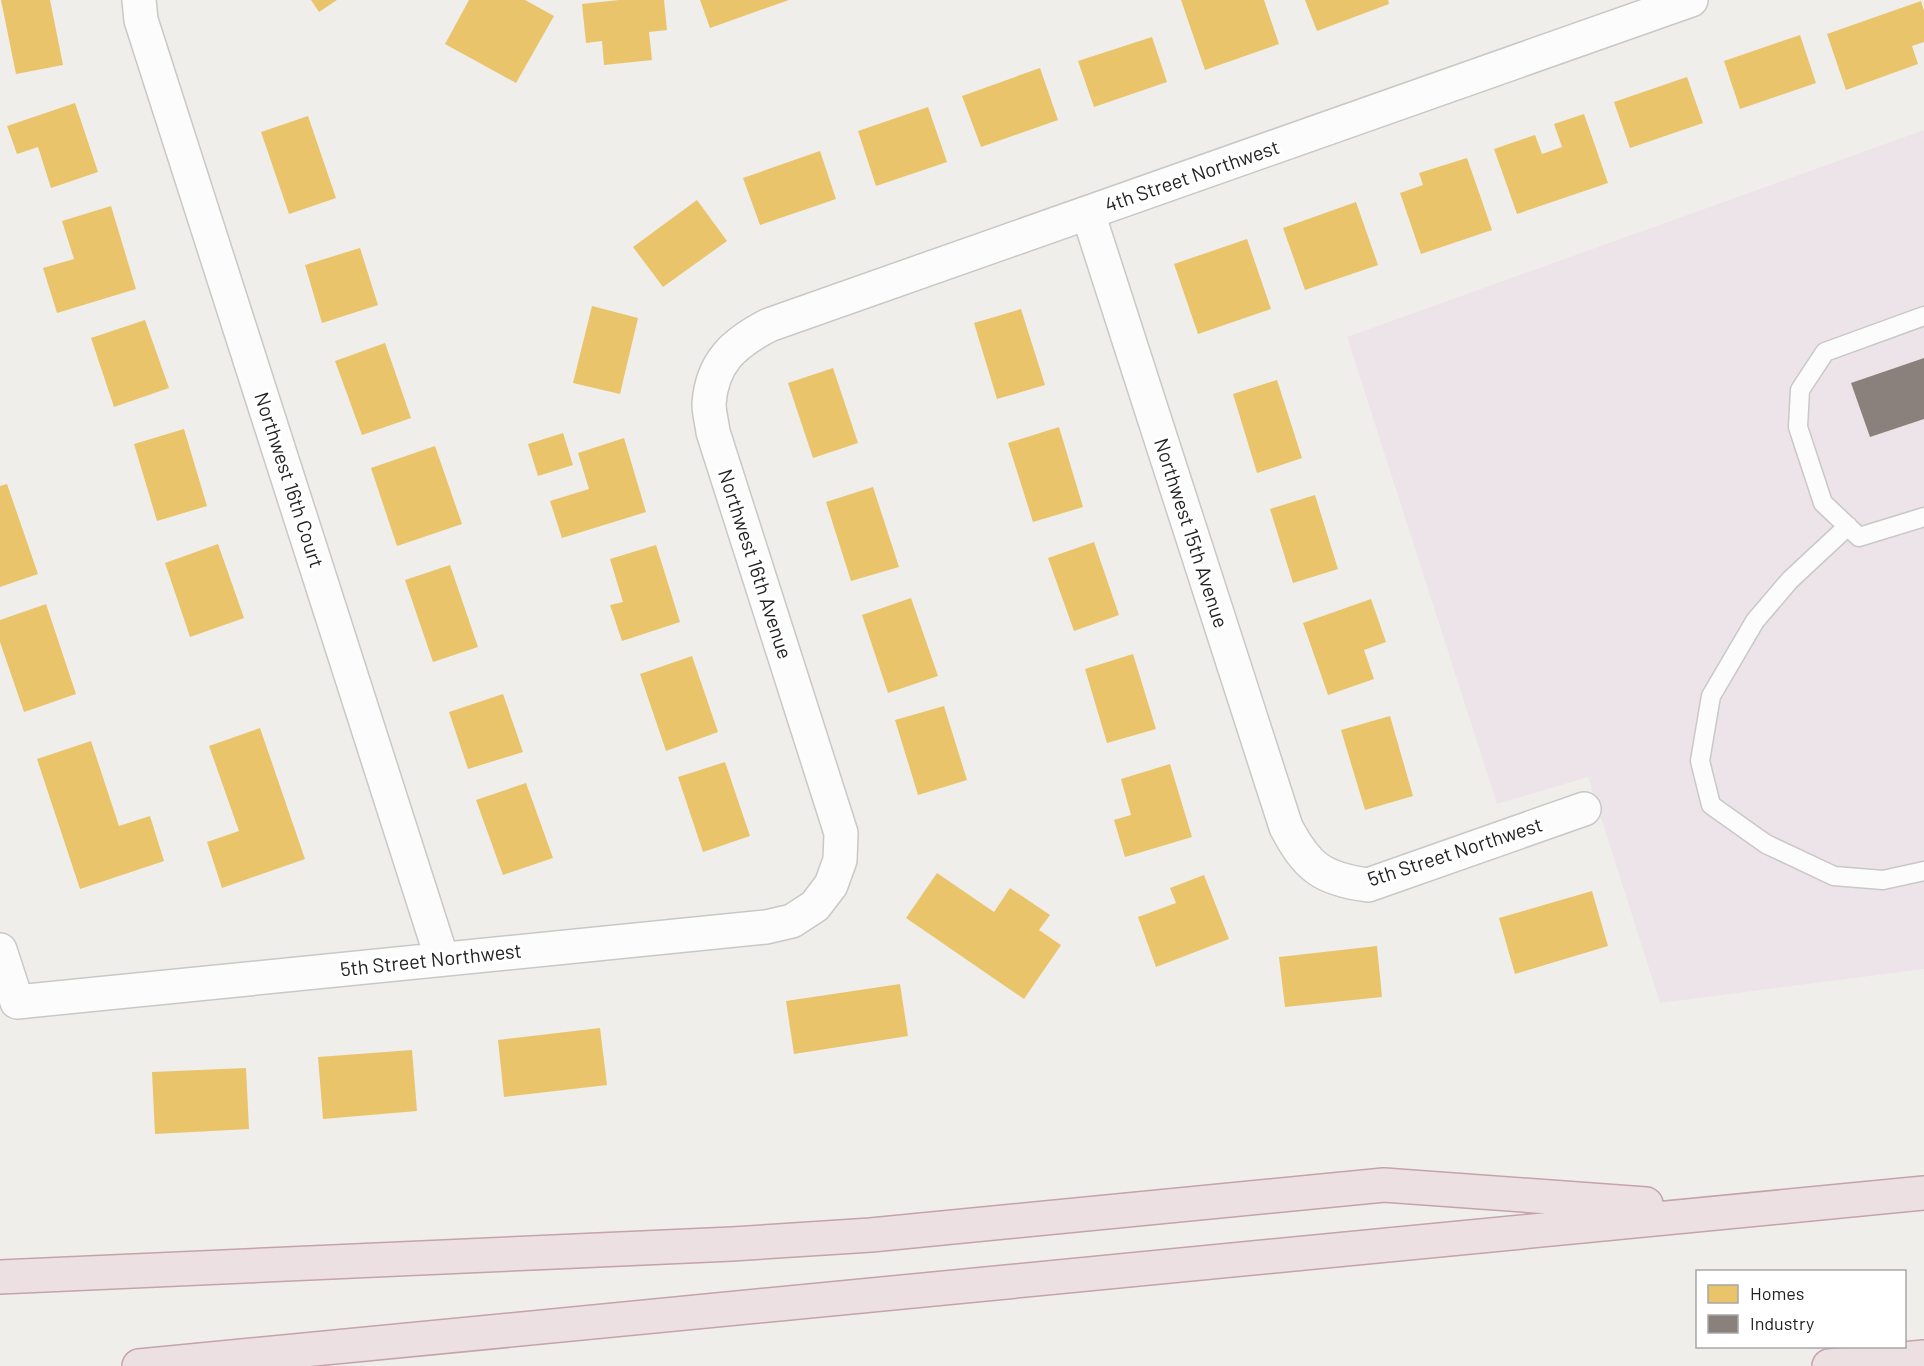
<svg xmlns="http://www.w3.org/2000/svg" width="1924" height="1366" font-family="Barlow,sans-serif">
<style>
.industrial{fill:#ede4e9}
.homes{fill:#e9c46a}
.industry{fill:#8a817c}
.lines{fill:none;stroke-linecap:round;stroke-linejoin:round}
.service-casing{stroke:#c9c8c7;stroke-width:21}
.minor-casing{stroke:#c9c8c7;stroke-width:36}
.motorway-casing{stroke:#c5a2ac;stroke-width:36}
.service{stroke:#fdfcfc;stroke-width:18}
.minor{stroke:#fdfcfc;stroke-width:33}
.motorway{stroke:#ece0e2;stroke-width:33}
.labels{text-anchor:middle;stroke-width:6;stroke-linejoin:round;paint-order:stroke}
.street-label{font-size:20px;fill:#222;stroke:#fff}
</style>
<rect width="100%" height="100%" fill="#f0eeeb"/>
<!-- industrial -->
<path class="industrial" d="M1924 130V969L1660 1003 1588 777 1497 804 1347 337Z"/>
<!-- homes -->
<path class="homes" d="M1 0H50L63 65 16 74Z
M311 0H337L319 12Z
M469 0H525L554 16 516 83 445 44Z
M619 0H664L667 30 649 32 652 60 604 65 602 41 586 43 582 4Z
M700 0H789L710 28Z
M1181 0H1264L1279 44 1205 70Z
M1305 0H1388L1389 4 1317 31Z
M1921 1 1924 11V42L1912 46 1918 64 1846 90 1827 34Z
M1800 35 1816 83 1740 109 1724 61Z
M1152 37 1167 82 1094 107 1078 61Z
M1040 68 1058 120 981 147 962 96Z
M1687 77 1703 123 1630 148 1614 102Z
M75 103 98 172 51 188 38 147 17 154 7 126Z
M928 107 947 162 876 186 858 131Z
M1584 114 1608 183 1517 214 1494 149 1535 135 1542 154 1562 147 1554 124Z
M308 116 336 198 289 214 261 132Z
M820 151 836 199 760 225 743 178Z
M1467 158 1492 230 1421 254 1400 193 1423 185 1419 173Z
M697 200 727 241 663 287 633 247Z
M1356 202 1378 265 1305 290 1283 228Z
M111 206 136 289 57 313 43 268 74 259 62 221Z
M1247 239 1271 309 1198 334 1174 264Z
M360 248 378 305 322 323 305 265Z
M592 306 638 318 620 394 573 383Z
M1021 309 1045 385 997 399 974 323Z
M145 320 169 388 114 407 91 338Z
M385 343 411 418 362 435 335 361Z
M833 368 858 443 813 458 788 383Z
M1277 380 1302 458 1257 473 1233 394Z
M1059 427 1083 507 1033 522 1008 443Z
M184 429 207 506 157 521 134 444Z
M563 433 573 465 538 476 528 444Z
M624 438 646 512 562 538 550 501 589 489 578 453Z
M435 446 462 524 397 546 371 468Z
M7 484 38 574 0 587V486Z
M873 487 899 567 851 581 826 502Z
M1315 495 1338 569 1293 583 1270 509Z
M1094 542 1119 615 1074 631 1048 558Z
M218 544 244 618 190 637 165 563Z
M656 545 680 622 622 641 610 605 623 602 610 559Z
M450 565 478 647 433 662 405 580Z
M911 598 938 676 888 693 862 615Z
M1371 599 1386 642 1364 650 1374 679 1328 695 1303 623Z
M46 604 76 694 24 712 0 642V620Z
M1133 654 1156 729 1107 743 1085 669Z
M692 656 718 732 666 751 640 674Z
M503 694 523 752 468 769 449 712Z
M944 706 967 780 918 795 895 720Z
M1390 716 1413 796 1365 810 1341 730Z
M260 728 305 859 222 888 207 842 239 831 209 746Z
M91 741 119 826 150 816 164 861 80 889 37 759Z
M725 762 750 836 703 852 678 777Z
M1170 764 1192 837 1125 857 1114 820 1131 815 1121 779Z
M526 783 553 858 503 875 476 800Z
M937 873 994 912 1010 888 1050 915 1039 930 1061 945 1024 999 906 918Z
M1204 875 1229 939 1156 967 1138 917 1176 903 1170 888Z
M1592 891 1608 946 1515 974 1499 918Z
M1377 946 1382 997 1285 1007 1279 957Z
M900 984 908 1036 794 1054 786 1001Z
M600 1028 607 1085 504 1097 498 1040Z
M412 1050 417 1111 323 1119 318 1057Z
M246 1068 249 1129 155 1134 152 1072Z"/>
<!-- industry -->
<path class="industry" d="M1924 358V419L1870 437 1851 383Z"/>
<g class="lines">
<defs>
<path id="service" d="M1924 316 1825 352 1800 390 1798 427 1823 503 1859 537 1924 517
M1848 526 1790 580 1755 621 1711 696 1700 761 1711 805 1766 844 1834 876 1883 880 1924 871"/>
<path id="minor" d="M139 0 141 20 442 959
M1088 213 1286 827C1307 867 1322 879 1368 885L1584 809
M0 950 17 1002 766 927 792 921 815 906 831 885 840 860 841 833 713 432C712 423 709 413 709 404 712 362 734 343 769 325L1691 0"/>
<path id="motorway" d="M0 1277 732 1244 871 1235 1384 1185 1646 1204
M139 1366 1924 1193
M1829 1366 1924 1357"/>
</defs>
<!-- service casing -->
<use href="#service" class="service-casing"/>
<!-- minor casing -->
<use href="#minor" class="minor-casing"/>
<!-- motorway casing -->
<use href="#motorway" class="motorway-casing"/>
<!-- service -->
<use href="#service" class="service"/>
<!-- minor -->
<use href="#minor" class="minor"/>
<!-- motorway -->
<use href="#motorway" class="motorway"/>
</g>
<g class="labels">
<!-- street labels -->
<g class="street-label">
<text transform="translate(1192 176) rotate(-19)" y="7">4th Street Northwest</text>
<text transform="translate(289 480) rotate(72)" y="7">Northwest 16th Court</text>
<text transform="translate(1191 533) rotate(72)" y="7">Northwest 15th Avenue</text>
<text transform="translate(755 564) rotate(72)" y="7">Northwest 16th Avenue</text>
<text transform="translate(1455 852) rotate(-18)" y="7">5th Street Northwest</text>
<text transform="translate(431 960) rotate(-6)" y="7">5th Street Northwest</text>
</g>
</g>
<!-- legend -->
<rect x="1696" y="1270" width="210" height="78" fill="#ffffff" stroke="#a7a7a7" stroke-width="1.5"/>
<rect x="1708" y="1285" width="30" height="18" fill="#e9c46a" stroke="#a7a7a7" stroke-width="1.5"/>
<text x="1750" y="1300" font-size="18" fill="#222222">Homes</text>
<rect x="1708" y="1315" width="30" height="18" fill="#8a817c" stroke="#a7a7a7" stroke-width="1.5"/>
<text x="1750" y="1330" font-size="18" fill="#222222">Industry</text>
</svg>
